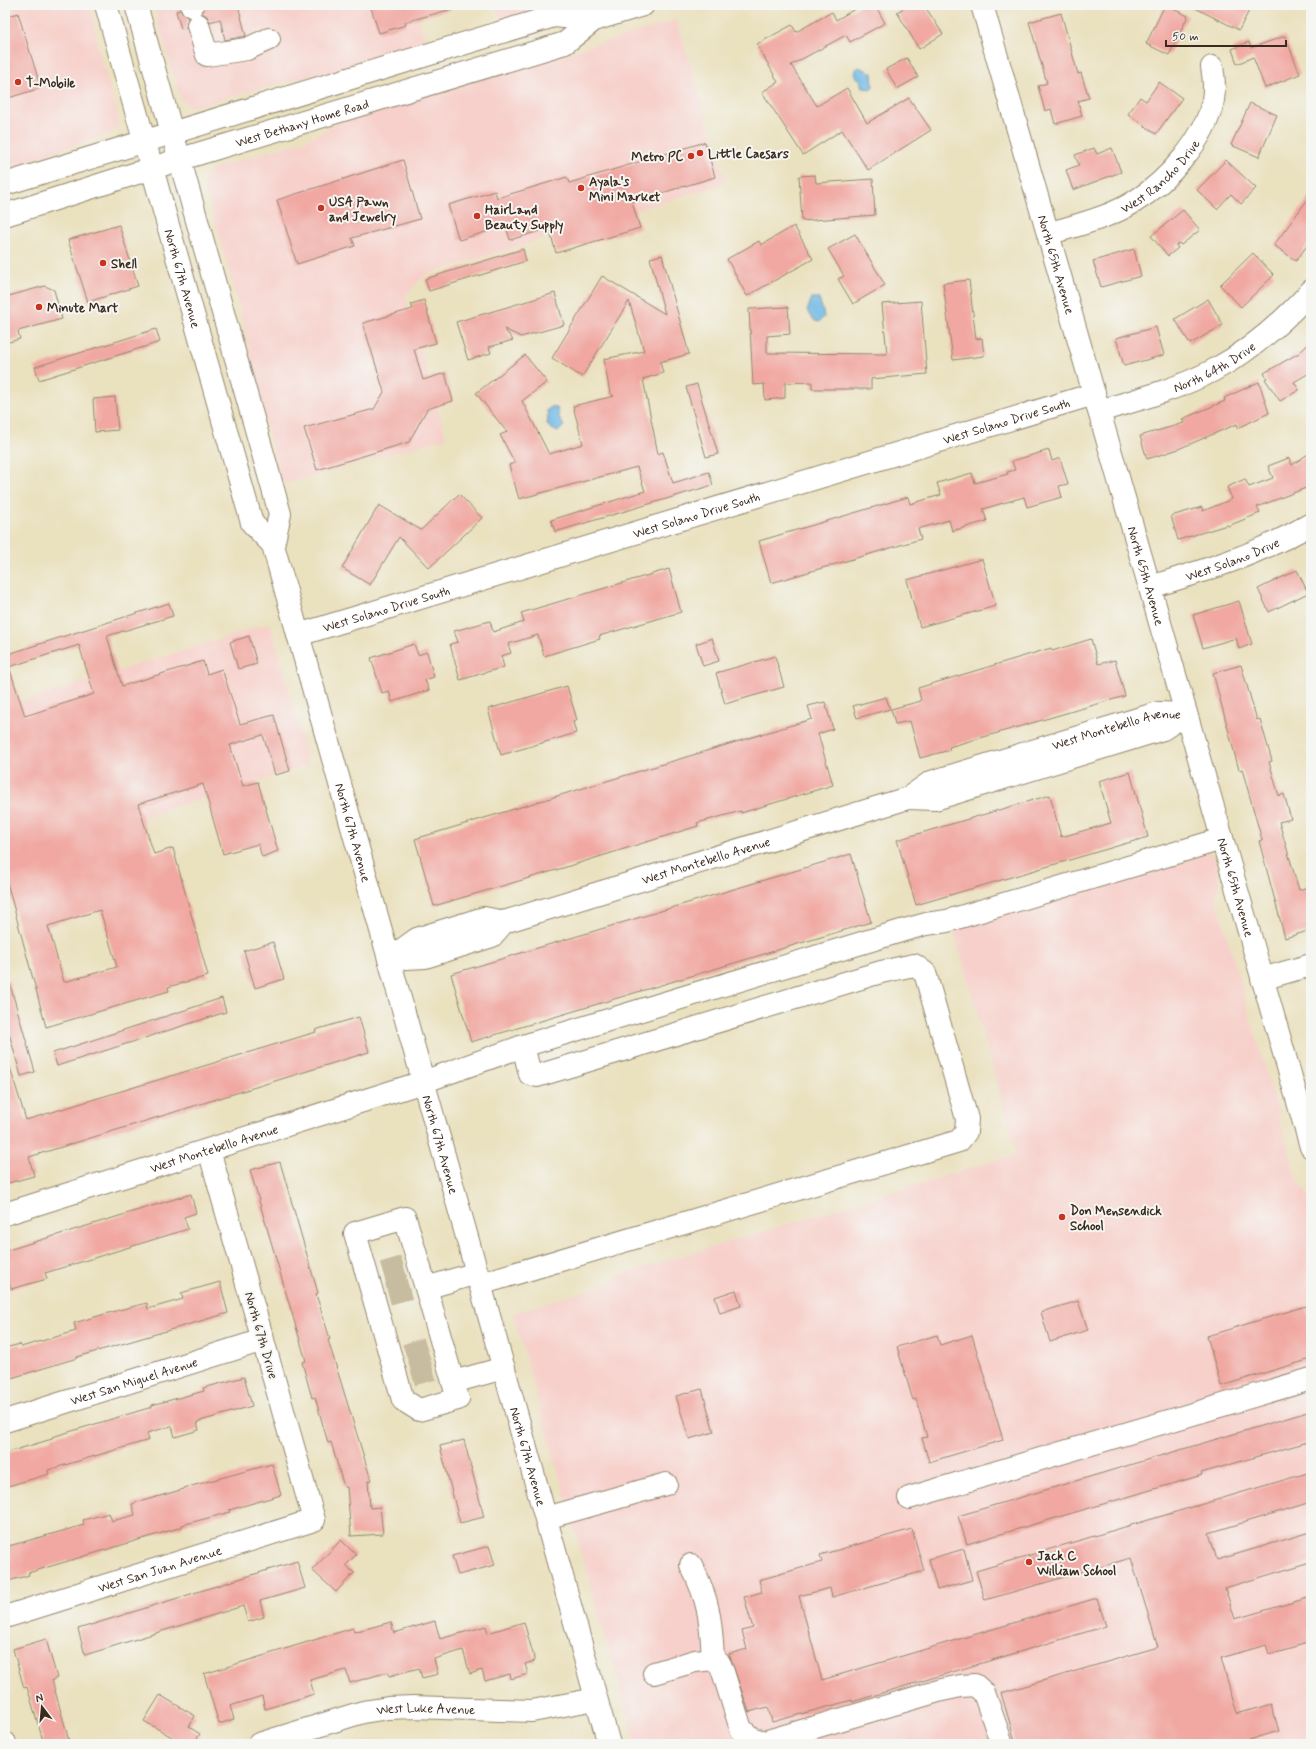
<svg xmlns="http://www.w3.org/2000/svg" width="1316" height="1749" font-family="Mynerve,sans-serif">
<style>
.built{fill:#f7d0cb}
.water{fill:#6cb7e5;stroke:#547082}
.building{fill:#f1a8a2;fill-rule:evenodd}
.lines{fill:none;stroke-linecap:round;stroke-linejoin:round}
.minor-tunnel{stroke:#c7bc9f;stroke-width:22;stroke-dasharray:22 11;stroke-linecap:butt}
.minor-casing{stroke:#92866e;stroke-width:24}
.major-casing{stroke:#92866e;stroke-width:24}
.minor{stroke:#fff;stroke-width:22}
.major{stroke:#fff;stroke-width:22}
.poi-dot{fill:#c8321e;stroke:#f6f6f2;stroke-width:1.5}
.labels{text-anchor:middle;stroke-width:4;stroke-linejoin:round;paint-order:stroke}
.poi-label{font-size:13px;font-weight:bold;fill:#3b2a1e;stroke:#f6f6f2;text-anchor:start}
.street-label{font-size:13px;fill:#3b2a1e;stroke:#f6f6f2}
</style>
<rect width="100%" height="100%" fill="#f6f6f2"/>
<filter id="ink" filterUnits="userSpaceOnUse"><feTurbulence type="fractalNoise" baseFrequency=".025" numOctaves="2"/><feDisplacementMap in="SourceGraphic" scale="8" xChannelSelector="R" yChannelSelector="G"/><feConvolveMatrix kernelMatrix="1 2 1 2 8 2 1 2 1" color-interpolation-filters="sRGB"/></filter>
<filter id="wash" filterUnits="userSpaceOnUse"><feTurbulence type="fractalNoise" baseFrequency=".012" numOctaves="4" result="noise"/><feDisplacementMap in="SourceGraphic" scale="16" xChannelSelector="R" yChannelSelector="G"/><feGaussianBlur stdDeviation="0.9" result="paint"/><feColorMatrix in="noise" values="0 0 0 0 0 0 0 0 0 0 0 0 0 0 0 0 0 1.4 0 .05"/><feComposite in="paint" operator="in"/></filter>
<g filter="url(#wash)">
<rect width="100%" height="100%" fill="#eae1bf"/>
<!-- built -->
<path class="built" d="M5 5H91L99 52 119 118 118 125 110 134 5 168Z
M153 5H414L426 45 342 70 276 84 194 107 184 103 179 94Z
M496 5H557L501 22Z
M677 20 726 183 426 274 405 296 446 438 282 485 256 389 241 314 205 188 204 182 207 173 214 168 307 140 340 122Z
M270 623 309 765 5 860V707Z
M1208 851 1213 855 1216 864 1219 881 1216 898 1296 1176 1311 1201V1744H636L513 1313 597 1288 624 1274 1017 1154 953 927Z"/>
<!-- water -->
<path class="water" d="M859 67 872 73 873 86 871 89 863 88 861 80 855 76V70Z
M812 298H818C820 300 824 314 824 317L819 322 815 321 807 311Z
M553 406 557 408 559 418 564 426 558 432 550 428 547 424 548 419 547 410Z"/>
<g id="blocks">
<!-- building -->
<path class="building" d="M204 5H238L246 36 225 40 220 19 210 22 207 16 202 13Z
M370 5H451L452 9 405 22 406 25 379 33Z
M862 5H875L885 23 850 42 846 35 791 65 817 106 847 88 867 123 909 98 931 130 868 170 842 130 803 155 762 92 778 82 757 44 792 25 796 32 832 12 836 20Z
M909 5H924L943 34 919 49 897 12Z
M1165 5 1188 16 1169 55 1146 44Z
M1189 5H1252L1239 30Z
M180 10 188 18 186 28 181 29 176 11Z
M18 13 41 88 5 99V17Z
M1061 13 1078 74 1081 73 1089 98 1078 101 1082 116 1055 124 1051 109 1045 111 1038 86 1047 83 1029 22Z
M1285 36 1300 74 1265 88 1253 57 1237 64 1232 49 1249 42 1251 48Z
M907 58 918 77 897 89 886 69Z
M1159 82 1182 98 1156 134 1128 114 1140 97 1146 101Z
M1250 103 1277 115 1259 157 1231 145Z
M705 142 715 177 632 202 640 228 556 253 549 228 510 240 506 226 459 240 448 205 495 191 497 198 567 177 569 183Z
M1094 148 1097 154 1112 148 1121 172 1073 190 1066 170 1079 165 1075 155Z
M403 160 420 219 352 238 355 246 297 264 277 200Z
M1226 160 1256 188 1241 204 1231 194 1217 209 1197 190Z
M815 175 816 183 873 179 875 215 802 221 799 176Z
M1311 195V240L1296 261 1274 245Z
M1183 210 1200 230 1181 245 1179 243 1176 245 1178 248 1168 256 1151 236Z
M119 225 138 286 88 302 68 240Z
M794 226 813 259 747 296 727 259 759 241 761 245Z
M855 234 885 285 853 304 838 279 844 276 828 249Z
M523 249 526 261 429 291 425 279Z
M1134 249 1141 276 1101 287 1093 261Z
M1253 253 1274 275 1241 307 1220 285Z
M662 255 689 354 660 362 663 373 643 379 658 454 663 452 673 483 709 472 713 485 555 532 551 520 645 491 637 467 519 499 509 465 515 463 500 435 507 432 476 393 525 355 547 382 522 401 549 454 583 444 573 406 614 396 610 394 604 359 644 351 629 301 582 377 552 358 602 276 665 314 650 258Z
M969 280 976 339 982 338 984 356 953 360 943 283Z
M45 286 54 290 62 319 18 331 20 339 5 343V297Z
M555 293 564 325 521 337 504 329 513 340 489 347 491 353 468 360 456 322Z
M1208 299 1223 325 1190 344 1175 319Z
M424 300 436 343 414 349 423 380 445 373 453 401 427 409 409 442 317 470 304 428 374 409 384 392 363 323 413 309 411 304Z
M921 301 927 374 871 379V389H812V382L785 383V398L765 400 764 384 753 385 749 309 788 307 790 334 767 336V353L887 354 882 304Z
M1156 327 1164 355 1124 366 1116 338Z
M156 329 160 342 39 380 35 367Z
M1311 342V372L1294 382 1299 390 1280 401 1265 379 1267 378 1264 373 1299 353Z
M1259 382 1269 413 1238 428 1237 424 1176 450 1147 459 1140 436 1184 423 1182 419 1225 401 1224 398Z
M697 384 718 454 706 457 686 387Z
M115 397 118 430 95 432 93 399Z
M1049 450 1052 461 1060 458 1068 484 1059 486 1062 497 1027 507 1024 497 993 506 983 509 987 521 952 531 949 520 918 529 921 539 771 583 759 541 908 497 910 504 941 495 937 483 972 473 975 483 1008 474 1007 472 1015 470 1012 461Z
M1311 452V486L1257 507 1260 513 1228 526 1227 525 1178 540 1171 516 1202 507 1203 511 1232 499 1227 487 1245 479 1249 487 1273 478 1268 466 1289 458 1292 465Z
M459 494 482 518 429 568 399 537 370 585 342 568 379 505 421 530Z
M982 559 996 606 920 627 907 580Z
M669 569 681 612 599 636 600 639 544 656 538 635 508 644 511 653 501 656 504 667 460 680 450 644 458 642 454 631 490 621 493 632 524 622 521 613Z
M1297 570 1308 593 1269 612 1258 589Z
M1239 601 1252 644 1239 649 1236 638 1203 648 1193 615Z
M169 603 173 616 107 636 122 686 203 661 207 674 222 669 240 724 274 715 290 771 275 775 263 735 230 745 243 786 258 782 278 851 262 857 258 844 223 854 203 784 138 804 154 854 173 848 208 976 168 987 169 991 46 1027 5 875V655ZM79 645 94 694 25 716 9 667ZM100 910 117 967 64 982 48 926Z
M249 636 257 664 238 669 230 642Z
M712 638 719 661 703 666 696 644Z
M1091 639 1098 664 1115 660 1125 696 949 747 950 750 920 758 910 721 895 724 891 709 921 701 918 688 1051 648 1052 651Z
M414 644 418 655 427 652 434 677 425 680 429 690 392 702 389 691 382 693 371 658Z
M775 656 784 687 725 704 716 673Z
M1241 665 1257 720 1260 719 1272 761 1269 762 1279 796 1284 794 1291 819 1279 822 1299 890 1308 887 1311 898V930L1285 938 1259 841 1262 840 1242 769 1239 770 1213 673Z
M567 686 577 720 573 722 576 733 501 755 488 709Z
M886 697 890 709 857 718 853 706Z
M825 702 833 729 818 734 833 785 741 813V811L697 823 698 826 563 868 434 906 415 839 812 719 808 706Z
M1130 772 1148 837 916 905 897 840 1050 795 1061 837 1111 823 1099 781Z
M851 854 871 922 471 1042 451 974Z
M273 942 284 979 255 988 244 951Z
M9 981 35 1072 21 1076 5 1019V982Z
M222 998 226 1012 57 1066 53 1053Z
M359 1017 369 1052 29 1157 34 1176 5 1184V1061H8L26 1120 316 1032 315 1030Z
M280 1162 318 1293 316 1294 330 1339 328 1340 371 1480 368 1481 370 1508 380 1507 383 1534 351 1536 347 1487H344L331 1442 328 1443 315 1397 312 1398 302 1362 306 1361 250 1170Z
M191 1194 196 1213 184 1217 188 1229 45 1273 47 1279 11 1289 5 1269V1251Z
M220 1282 228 1313 77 1357V1358L5 1380V1348L20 1344 21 1347 76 1331 74 1323 119 1310 147 1303 148 1309 183 1299 181 1293Z
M736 1290 741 1306 720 1313 715 1297Z
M1078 1301 1088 1330 1050 1342 1041 1312Z
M1306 1306 1311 1322V1359L1221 1386 1207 1336Z
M937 1335 940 1345 972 1335 1003 1440 929 1462 922 1438 927 1437 916 1399 913 1400 897 1347Z
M244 1377 252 1406 197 1422 199 1430 175 1437 172 1426 147 1433 149 1440 48 1470 49 1474 8 1486 5 1476V1453L52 1439V1437L152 1407V1405L204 1391 203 1388Z
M702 1389 714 1432 689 1439 676 1396Z
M1311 1411V1441L1201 1473 1202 1475 967 1544 958 1516Z
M464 1440 484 1517 460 1523 440 1446Z
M272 1464 281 1495 229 1510 230 1512 182 1525V1527L28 1573 29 1575 5 1582V1547L84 1525 83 1520 109 1513 112 1521 135 1515 132 1504 184 1489V1488Z
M1311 1472V1502L1209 1533 1217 1560 1311 1532V1562L1225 1588 1235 1619 1311 1597V1642L1269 1654 1266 1645 1221 1658 1237 1714 1271 1704 1279 1731 1236 1744H1016L1001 1693 1158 1647 1131 1558 985 1600 976 1571Z
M912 1529 924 1571 832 1597 830 1588 799 1596 822 1680 1097 1598 1106 1626 852 1702V1700L772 1722 768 1707 749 1712 729 1654 747 1649 742 1631 753 1628 744 1597 762 1592 759 1580 822 1562 820 1555Z
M341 1540 356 1555 346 1565 354 1573 336 1592 312 1570Z
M489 1546 495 1565 458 1575 452 1556Z
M964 1549 972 1580 937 1590 929 1559Z
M297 1561 305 1588 260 1601 264 1617 248 1622 243 1606 85 1655 78 1629Z
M435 1621 440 1639 486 1626 488 1633 524 1622 535 1661 525 1664 528 1674 511 1679 510 1674 485 1681 482 1670 470 1674 463 1650 434 1659 438 1674 422 1678 419 1668 389 1676 388 1672 350 1683 346 1670 310 1680 314 1694 265 1709 262 1696 230 1706 234 1719 219 1724 204 1674 353 1628 354 1632 391 1622 394 1633Z
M46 1639 57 1678 52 1680 70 1744H44L27 1687 24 1688 13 1649Z
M160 1695 195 1716 189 1727 200 1734 193 1744H184L144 1721Z"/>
</g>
</g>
<g filter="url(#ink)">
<use href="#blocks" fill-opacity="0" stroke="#92866e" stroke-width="1"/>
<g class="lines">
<!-- minor-tunnel -->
<path class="minor-tunnel" d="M383 1273 407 1266
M388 1294 413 1287
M406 1355 430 1347
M412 1375 436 1368"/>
<defs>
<g id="minor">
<path d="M192 5V6"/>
<path id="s1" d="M982 5 1311 1147"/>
<path d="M198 25 207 55 247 49 269 39"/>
<path id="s2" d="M1048 234C1077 225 1108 218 1134 202 1167 182 1206 139 1213 100 1215 88 1214 78 1212 67"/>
<path id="s3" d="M1099 411C1137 400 1178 389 1214 370 1250 351 1284 321 1311 291"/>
<path id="s4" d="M1150 587C1207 570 1259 554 1311 524"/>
<path id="s5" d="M298 635 1094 394"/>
<path d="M908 798 935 799 1163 729 1186 714"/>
<path id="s6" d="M389 959 417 939 423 937 484 918 504 922 908 798 931 782 1141 718 1158 713 1186 714"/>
<path d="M389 959 425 957 492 936 504 922"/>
<path d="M1262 979 1311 965"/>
<path id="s7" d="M5 1214 423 1082 523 1046 901 931 926 924 947 921 1222 839"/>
<path d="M480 1284 959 1141 966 1132 967 1119 925 973 914 965 881 972 537 1076 530 1074 523 1046"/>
<path d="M426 1288 458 1399 419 1410 403 1400 355 1233 405 1218 426 1288 477 1273"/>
<path d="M453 1382 504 1368"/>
<path id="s8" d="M5 1421 263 1340"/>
<path d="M909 1498 1311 1379"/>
<path d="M546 1518 666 1484"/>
<path d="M691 1565C709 1600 711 1620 713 1659"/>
<path id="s9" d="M5 1617 314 1520 209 1150"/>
<path d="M654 1673 695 1661 713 1659 720 1664 723 1672 741 1729 751 1738 764 1742 942 1690 961 1686 975 1685 984 1693 1002 1744"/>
<path d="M5 1743V1744"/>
<path id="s10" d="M259 1744 363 1712 388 1708 413 1707 532 1711 596 1699"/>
</g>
<g id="major">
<path id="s11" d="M106 5 252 523 273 545 609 1744"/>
<path d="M136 5 280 514 273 545"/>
<path d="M5 184 554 16 594 20"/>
<path id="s12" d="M5 215 181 159 565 43 594 20 643 5"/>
</g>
</defs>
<!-- minor casing -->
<use href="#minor" class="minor-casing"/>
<!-- major casing -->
<use href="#major" class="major-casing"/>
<!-- minor -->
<use href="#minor" class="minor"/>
<!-- major -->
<use href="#major" class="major"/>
</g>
</g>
<!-- markers -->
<g class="poi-dot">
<circle cx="18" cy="82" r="4"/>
<circle cx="700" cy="153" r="4"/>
<circle cx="691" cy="156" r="4"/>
<circle cx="581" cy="188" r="4"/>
<circle cx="321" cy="208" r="4"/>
<circle cx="477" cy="216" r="4"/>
<circle cx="103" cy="263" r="4"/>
<circle cx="39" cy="307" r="4"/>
<circle cx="1062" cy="1217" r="4"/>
<circle cx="1029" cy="1562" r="4"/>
</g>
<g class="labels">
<!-- poi labels -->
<g class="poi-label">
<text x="26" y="87">T-Mobile</text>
<text x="708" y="158">Little Caesars</text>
<text x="683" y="161" text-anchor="end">Metro PC</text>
<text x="589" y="186">Ayala's<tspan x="589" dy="15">Mini Market</tspan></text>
<text x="329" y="206">USA Pawn<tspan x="329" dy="15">and Jewelry</tspan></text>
<text x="485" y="214">HairLand<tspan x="485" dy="15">Beauty Supply</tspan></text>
<text x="111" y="268">Shell</text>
<text x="47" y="312">Minute Mart</text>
<text x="1070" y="1215">Don Mensendick<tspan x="1070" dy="15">School</tspan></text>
<text x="1037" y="1560">Jack C<tspan x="1037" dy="15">William School</tspan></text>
</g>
<!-- street labels -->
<g class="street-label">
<text dy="5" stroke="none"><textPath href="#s12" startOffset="311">West Bethany Home Road</textPath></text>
<text dy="5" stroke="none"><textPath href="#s2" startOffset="129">West Rancho Drive</textPath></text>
<text dy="5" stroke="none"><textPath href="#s1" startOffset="270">North 65th Avenue</textPath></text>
<text dy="5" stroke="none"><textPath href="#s11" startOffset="284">North 67th Avenue</textPath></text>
<text dy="5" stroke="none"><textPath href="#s3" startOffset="124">North 64th Drive</textPath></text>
<text dy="5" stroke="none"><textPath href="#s5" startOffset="740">West Solano Drive South</textPath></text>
<text dy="5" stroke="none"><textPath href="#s5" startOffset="416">West Solano Drive South</textPath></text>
<text dy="5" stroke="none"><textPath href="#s4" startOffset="87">West Solano Drive</textPath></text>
<text dy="5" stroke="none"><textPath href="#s1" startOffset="594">North 65th Avenue</textPath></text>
<text dy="5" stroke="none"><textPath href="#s5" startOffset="92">West Solano Drive South</textPath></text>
<text dy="5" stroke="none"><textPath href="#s6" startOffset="769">West Montebello Avenue</textPath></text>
<text dy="5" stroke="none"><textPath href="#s11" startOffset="867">North 67th Avenue</textPath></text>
<text dy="5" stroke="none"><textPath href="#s6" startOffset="336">West Montebello Avenue</textPath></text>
<text dy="5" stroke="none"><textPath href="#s1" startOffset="918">North 65th Avenue</textPath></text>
<text dy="5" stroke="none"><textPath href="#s11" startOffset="1191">North 67th Avenue</textPath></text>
<text dy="5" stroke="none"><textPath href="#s7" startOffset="219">West Montebello Avenue</textPath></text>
<text transform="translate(262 1335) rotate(74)" y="5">North 67th Drive</text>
<text dy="5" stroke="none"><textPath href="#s8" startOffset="135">West San Miguel Avenue</textPath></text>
<text dy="5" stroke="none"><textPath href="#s11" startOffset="1515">North 67th Avenue</textPath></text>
<text dy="5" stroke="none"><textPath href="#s9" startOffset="162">West San Juan Avenue</textPath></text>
<text dy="5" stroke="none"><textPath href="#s10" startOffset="172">West Luke Avenue</textPath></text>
</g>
</g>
<!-- margin -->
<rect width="1316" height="1749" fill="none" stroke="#f6f6f2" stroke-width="20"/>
<!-- north arrow -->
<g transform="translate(42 1707) rotate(344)" stroke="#f6f6f2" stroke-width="3" paint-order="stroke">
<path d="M0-3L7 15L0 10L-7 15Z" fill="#3b2a1e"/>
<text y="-6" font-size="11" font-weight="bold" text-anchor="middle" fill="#3b2a1e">N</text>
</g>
<!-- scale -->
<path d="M1166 40v6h120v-6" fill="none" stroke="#3b2a1e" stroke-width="2"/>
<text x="1172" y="40" font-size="12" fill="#3b2a1e" stroke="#f6f6f2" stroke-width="3" paint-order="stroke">50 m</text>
</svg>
